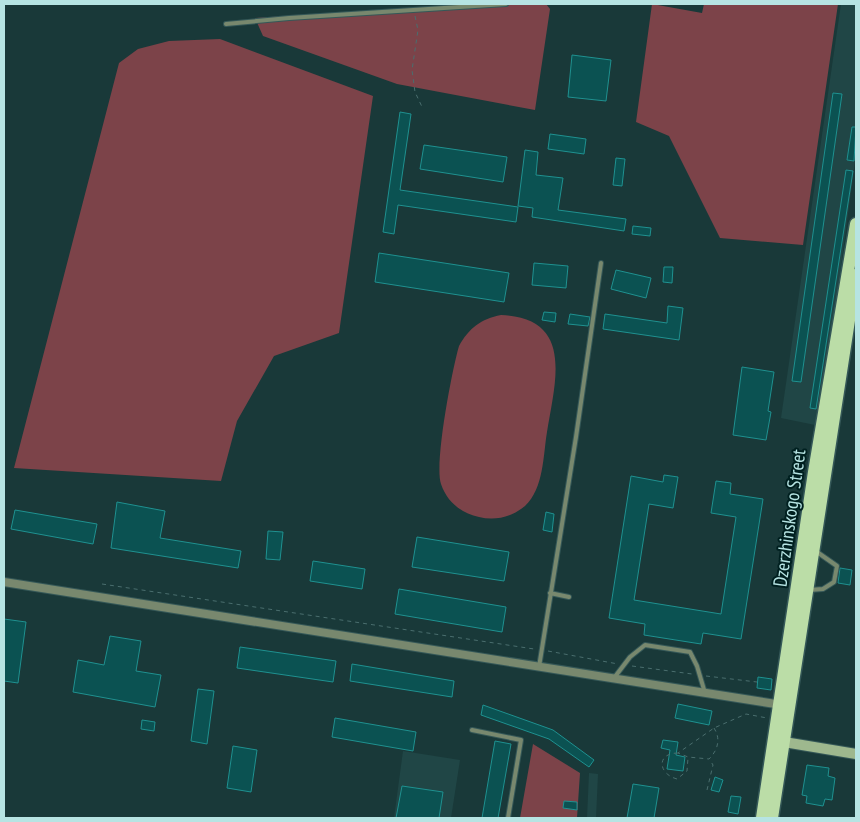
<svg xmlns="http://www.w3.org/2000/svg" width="860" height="822" font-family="'PT Sans Narrow',sans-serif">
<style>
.built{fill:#204646}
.green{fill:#7c4349}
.building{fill:#0b5252;stroke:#1f9190}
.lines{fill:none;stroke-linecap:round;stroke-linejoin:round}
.lane-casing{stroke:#355858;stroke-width:6}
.street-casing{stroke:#355858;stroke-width:10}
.secondary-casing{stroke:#355858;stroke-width:12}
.primary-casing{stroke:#355858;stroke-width:15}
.path{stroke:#4a6e6e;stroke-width:1;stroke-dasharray:4 4;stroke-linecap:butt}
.lane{stroke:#78886e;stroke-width:4}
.street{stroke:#78886e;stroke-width:8}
.secondary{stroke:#9eb88e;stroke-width:10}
.primary{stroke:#bbdda7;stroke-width:12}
.labels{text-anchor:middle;stroke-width:4;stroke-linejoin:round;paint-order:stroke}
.street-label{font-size:19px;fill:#b6e4e3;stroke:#002020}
</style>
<rect width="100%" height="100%" fill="#193939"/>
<!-- built -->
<path class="built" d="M841 4H856V154L836 304 815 425 781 418Z
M403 751 460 760 451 818H394Z
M589 773 598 774 596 818H587Z"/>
<!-- green -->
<path class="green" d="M474 4H546L550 9 535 110 397 84 263 36 255 18Z
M652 4 702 13 704 4H838L803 245 720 238 669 136 636 122Z
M220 39 373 96 339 333 274 356 237 421 221 481 14 468 119 63 138 49 169 41Z
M501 315C575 318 555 382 547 432 543 456 544 488 525 506 512 517 495 521 479 517 461 513 447 502 441 484 434 464 452 370 459 346 469 328 481 319 501 315Z
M533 744 580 773 577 818H520Z"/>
<!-- building -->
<path class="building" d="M572 55 611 60 606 101 568 97Z
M833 93 842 94 801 382 792 381Z
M400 112 411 114 400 190 518 207 516 222 398 205 394 234 383 232Z
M852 127H856L854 161 847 160Z
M550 134 586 139 584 154 548 149Z
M424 145 507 157 503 182 420 169Z
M525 150 538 152 536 175 563 178 558 210 626 219 624 231 532 217 533 208 518 206Z
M616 158 625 159 622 186 613 185Z
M846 170 853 171 816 409 810 408Z
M633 226 651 228 650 236 632 234Z
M379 253 509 273 504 302 375 282Z
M534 263 568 266 566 288 532 285Z
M664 267H673L672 283 663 282Z
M616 270 651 278 646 298 611 289Z
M668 306 683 308 679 340 603 329 605 314 667 323Z
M544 312 556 313 555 322 542 320Z
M570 314 590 317 588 326 568 324Z
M742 367 774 372 768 411 771 412 766 440 733 435Z
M664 475 678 477 673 508 649 504 634 600 721 614 736 517 711 513 716 481 731 483 730 494 763 499 741 639 703 633 701 644 644 635 645 624 609 618 631 476 663 482Z
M117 502 165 511 160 538 241 551 238 568 111 548Z
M15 510 97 524 93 544 11 529Z
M546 512 554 514 552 532 543 530Z
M268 531 283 532 280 560 266 559Z
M417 537 509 552 504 581 412 567Z
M313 561 365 569 362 589 310 581Z
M840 568 852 570 850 585 838 583Z
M399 589 506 607 502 632 395 614Z
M4 619 26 622 18 683 4 681Z
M110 636 141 641 136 671 161 675 155 707 73 692 78 660 104 665Z
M240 647 336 661 333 682 237 668Z
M352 664 454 681 452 697 350 681Z
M758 677 772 679 771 690 757 688Z
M198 689 214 691 207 744 191 741Z
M678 704 712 711 709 725 675 718Z
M483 705 553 730 594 760 589 767 549 739 481 715Z
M335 718 416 732 413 751 332 737Z
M142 720 155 722 154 731 141 729Z
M663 740 678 742 676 755 685 757 683 771 667 769 670 750 661 748Z
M495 741 511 744 498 818H482Z
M233 746 257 750 251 792 227 788Z
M807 765 829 768 828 776 835 778 832 800 825 799 823 806 806 803 807 796 802 795Z
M715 777 723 780 719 792 711 790Z
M633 784 659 788 654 818H627Z
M402 786 443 792 439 818H396Z
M731 796 741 797 738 814 728 812Z
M564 801 577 802V810L563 808Z"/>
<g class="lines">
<defs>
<path id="lane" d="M226 24 289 18 506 4
M809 590 823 589 834 582 837 566 817 552
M550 593 569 597
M539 667 576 437 601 263
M614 678 630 657 645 645 690 652 697 666 705 693
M472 730 521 740 508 818"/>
<path id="street" d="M4 582 782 705"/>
<path id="secondary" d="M778 741 856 754"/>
<path id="primary" d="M762 818 814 472 856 224
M772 818 856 275"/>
</defs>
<!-- lane casing -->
<use href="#lane" class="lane-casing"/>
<!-- street casing -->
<use href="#street" class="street-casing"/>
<!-- secondary casing -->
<use href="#secondary" class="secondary-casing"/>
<!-- primary casing -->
<use href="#primary" class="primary-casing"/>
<!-- path -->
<path class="path" d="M415 16 418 30 412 70 415 92 423 109
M102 584 534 649
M548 651 618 664
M632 666 692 674
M706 676 757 682
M714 728C721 739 718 750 709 759L688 757 678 753 714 728 746 714 767 718
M678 753C656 753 658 774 677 779L687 771 688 758
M707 790 713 765 710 760"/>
<!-- lane -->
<use href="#lane" class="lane"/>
<!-- street -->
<use href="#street" class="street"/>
<!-- secondary -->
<use href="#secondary" class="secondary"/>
<!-- primary -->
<use href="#primary" class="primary"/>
</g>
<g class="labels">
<!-- street labels -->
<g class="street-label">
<text transform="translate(789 518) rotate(-82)" y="7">Dzerzhinskogo Street</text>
</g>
</g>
<!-- border -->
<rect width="860" height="822" fill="none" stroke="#b6e4e3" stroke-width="10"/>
</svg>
